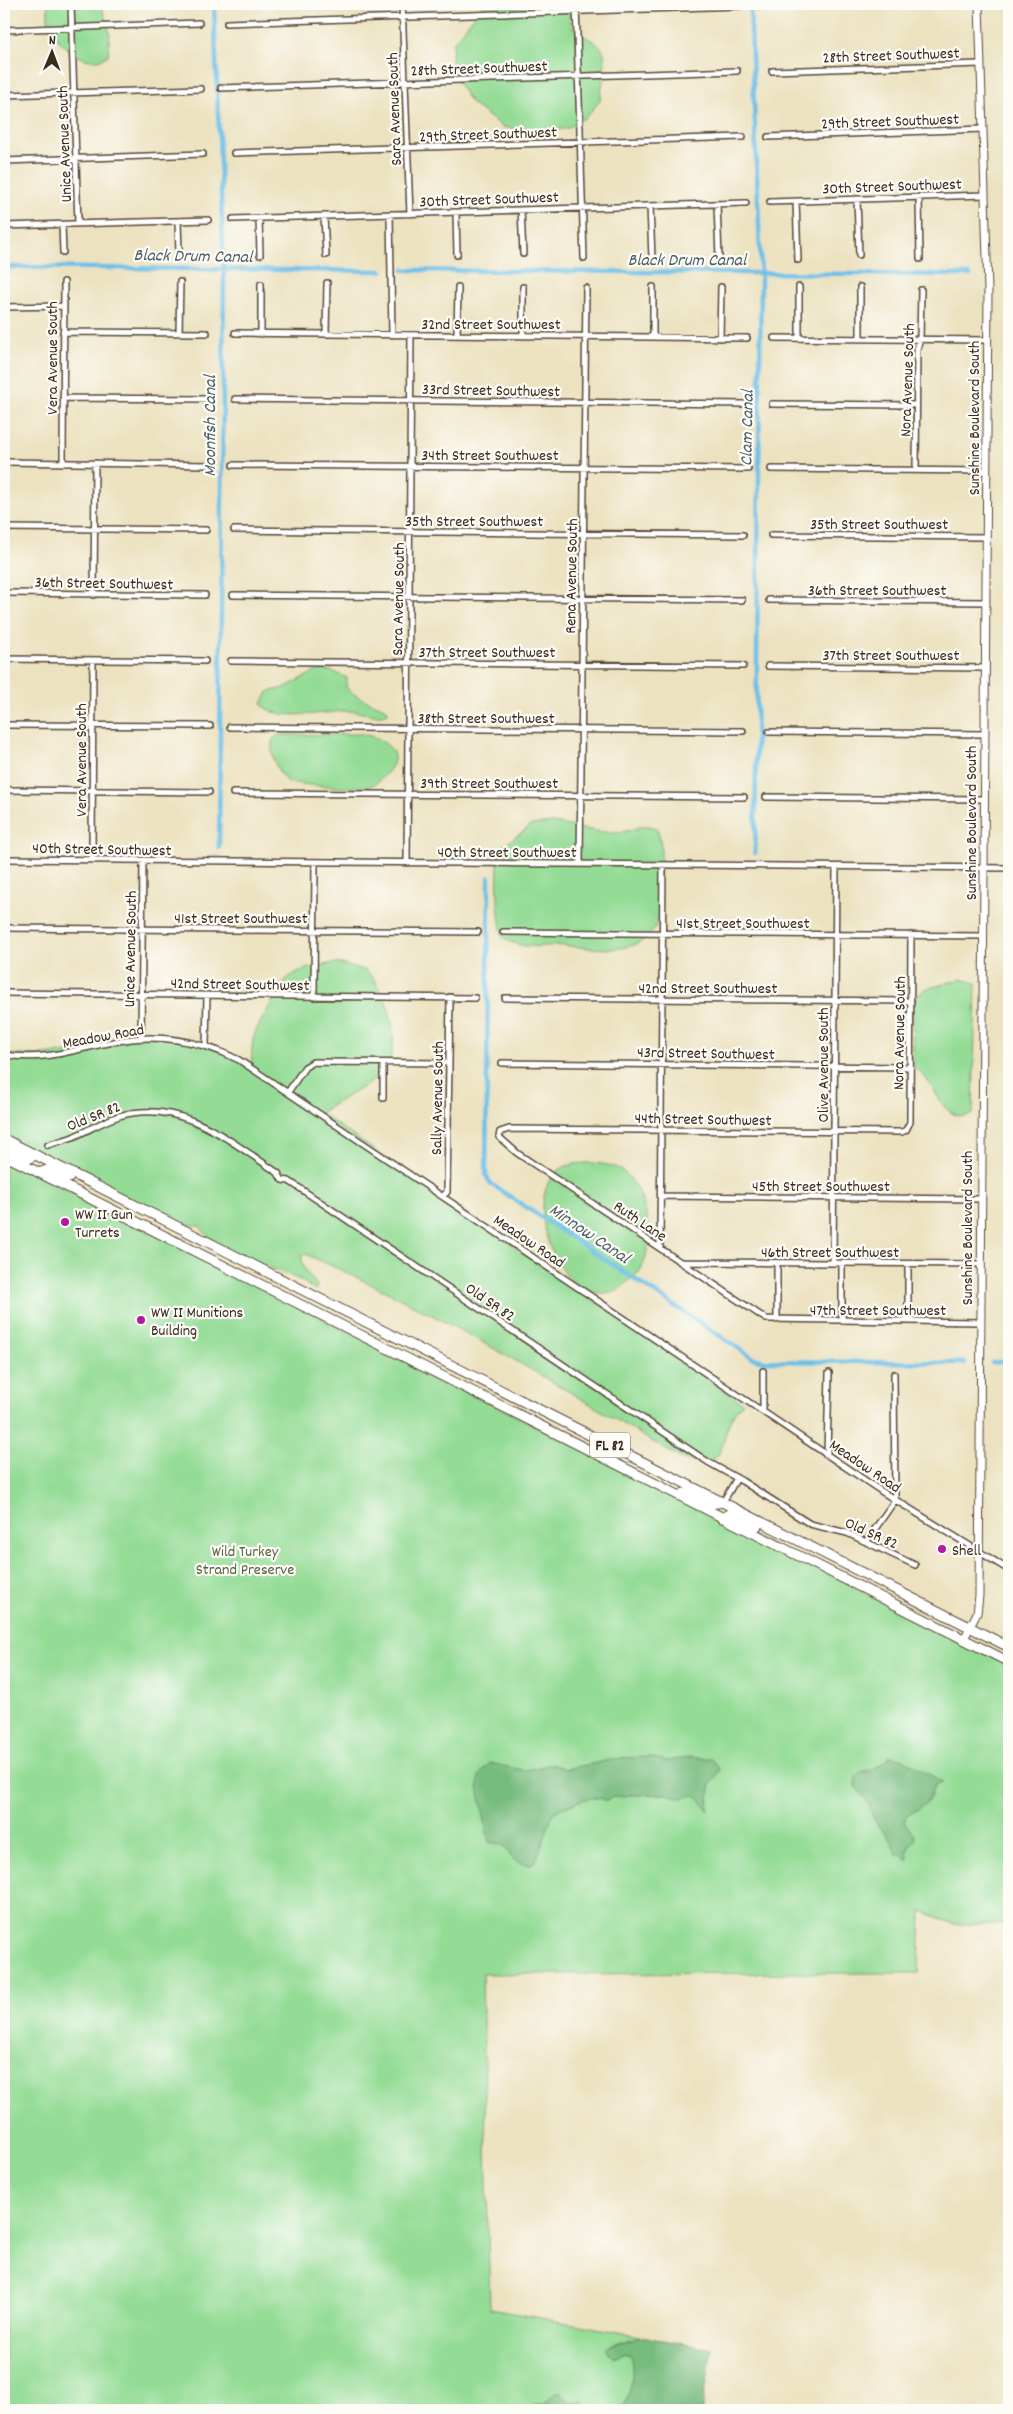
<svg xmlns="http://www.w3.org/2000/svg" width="1013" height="2414" font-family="Dekko,sans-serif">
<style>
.green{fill:#94dc96;stroke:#68835a;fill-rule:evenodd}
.forest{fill:#77bc7f;stroke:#59734e}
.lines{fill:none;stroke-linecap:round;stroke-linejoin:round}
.canal{stroke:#6cbfe8;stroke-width:4.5}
.street-casing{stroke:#564636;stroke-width:8}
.secondary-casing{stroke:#564636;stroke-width:9}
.highway-casing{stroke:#564636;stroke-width:11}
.street{stroke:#fff;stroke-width:5}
.secondary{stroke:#fff;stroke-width:7}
.highway{stroke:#fff;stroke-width:9}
.poi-dot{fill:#b5179e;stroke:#fdfcf7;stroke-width:2}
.labels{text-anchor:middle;stroke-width:4.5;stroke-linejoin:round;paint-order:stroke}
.shield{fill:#fdfcf7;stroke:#75695f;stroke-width:1}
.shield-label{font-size:15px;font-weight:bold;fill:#3b2a1e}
.street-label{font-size:16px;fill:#3b2a1e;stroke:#fdfcf7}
.poi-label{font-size:16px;fill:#3b2a1e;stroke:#fdfcf7;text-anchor:start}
.park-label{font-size:16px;fill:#565f42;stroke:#fdfcf7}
.water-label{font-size:18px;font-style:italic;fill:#4c5e65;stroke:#fdfcf7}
</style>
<rect width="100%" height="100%" fill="#fdfcf7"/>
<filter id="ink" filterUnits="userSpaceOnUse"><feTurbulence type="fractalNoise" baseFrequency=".02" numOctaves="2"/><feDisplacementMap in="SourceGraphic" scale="10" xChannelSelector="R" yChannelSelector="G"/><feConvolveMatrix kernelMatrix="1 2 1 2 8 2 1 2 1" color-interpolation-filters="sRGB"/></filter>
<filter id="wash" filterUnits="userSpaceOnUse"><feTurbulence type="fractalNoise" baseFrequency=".0096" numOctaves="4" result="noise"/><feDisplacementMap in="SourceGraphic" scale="20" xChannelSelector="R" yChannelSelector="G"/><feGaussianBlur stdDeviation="1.12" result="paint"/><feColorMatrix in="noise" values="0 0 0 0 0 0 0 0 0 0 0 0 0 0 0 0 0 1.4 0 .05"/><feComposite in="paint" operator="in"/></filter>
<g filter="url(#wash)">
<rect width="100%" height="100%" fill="#ece2c0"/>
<!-- green -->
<path class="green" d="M48 4H101L110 33 108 55C88 72 57 44 50 27 47 19 48 12 48 4Z
M484 4H571C562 39 594 33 603 51 608 61 601 88 600 101L587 116 568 128 538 133 503 127 471 103 454 77 452 61 453 43Z
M318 670 332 671 347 678 346 687C362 703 370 700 388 710V713C377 719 361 711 349 711 330 711 273 723 262 704L268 692 284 688Z
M362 734C383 738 407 753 386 774 381 779 376 784 370 786 355 790 305 785 288 782 278 775 268 751 273 739L279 735Z
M553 823C575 826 605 836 627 831 638 828 644 823 657 828 665 848 659 864 658 884 658 895 663 907 659 918 646 959 598 948 566 946 543 944 523 952 503 937 497 918 496 868 500 848L532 825Z
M338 963C345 966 361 967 367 972 389 992 406 1049 381 1073 366 1088 338 1100 320 1113L743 1403C712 1429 738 1479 678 1457 556 1383 434 1310 303 1253 298 1268 311 1275 317 1286L316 1290C310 1288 306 1283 300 1280 272 1266 216 1254 200 1226L178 1224 88 1177 71 1162 62 1166 4 1137V1054C31 1057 68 1054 95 1047 107 1044 119 1037 131 1035 172 1030 217 1044 252 1065 251 1038 253 1035 267 1011 270 1006 272 999 275 994 288 969 313 966 338 963Z
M961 979 976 983 973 1114C946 1125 938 1093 925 1077 922 1073 917 1070 913 1067L912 1001 925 989Z
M4 1158 1009 1665V1924H954L921 1911 919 1973 482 1974 490 2309 641 2336 609 2346 613 2357 625 2352 630 2355C636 2372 631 2395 621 2410H588L583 2401C564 2406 569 2395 555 2393L543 2404 530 2407 528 2410 492 2408V2410H4ZM649 1757 666 1761 701 1758 720 1770 710 1787 708 1810 698 1797 693 1795 682 1798 666 1794 630 1795 612 1797 608 1801C597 1796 584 1798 574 1803 569 1806 563 1807 559 1809 545 1818 545 1853 531 1865 503 1861 514 1851 501 1844 498 1843 493 1843 489 1842L486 1823 488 1766 527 1770 551 1764 566 1769 621 1758ZM901 1758 942 1782 936 1784 929 1799 921 1807 906 1816 904 1822 915 1840C908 1847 906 1851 908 1860L874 1821 870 1805 860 1791 856 1776 860 1772C877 1769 884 1760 901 1758Z
M585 1163C599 1163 614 1164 625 1173 647 1193 656 1243 641 1269 639 1273 634 1276 630 1279 626 1284 619 1291 612 1292 549 1306 516 1178 570 1165 575 1163 581 1164 585 1163Z"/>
<!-- forest -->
<path class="forest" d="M889 1756 901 1758 943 1782 936 1784 925 1804 906 1817 904 1822 915 1835V1840C907 1847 906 1851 909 1861L895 1852 892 1841 874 1821 870 1805 856 1787V1776L860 1772 871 1771 889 1759Z
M649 1757 666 1761 689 1757 712 1759 720 1770 710 1787 708 1810 698 1797 693 1795 682 1798 666 1794 630 1795 613 1797 608 1801C597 1796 584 1798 574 1803 569 1806 563 1807 559 1809 545 1818 545 1852 531 1865 503 1861 514 1851 502 1845 498 1843 493 1843 489 1842L478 1787 479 1775 490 1763 522 1770 539 1768 551 1764 566 1769 621 1758Z
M641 2336 712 2349 702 2410H621C631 2395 635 2373 630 2355L625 2352 613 2357 605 2348Z
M555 2393H561C567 2403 573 2404 583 2400L588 2410H528L530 2407 543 2404Z"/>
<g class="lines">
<!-- canal -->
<path class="canal" d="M214 4 224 271 219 848
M750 4 761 274 755 853
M4 267 382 271
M403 270 970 275
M1007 276H1009
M489 877 486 1176 491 1184 753 1358 765 1361 965 1363
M992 1363 1009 1360"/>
</g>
</g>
<g filter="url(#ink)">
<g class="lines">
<defs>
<path id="street" d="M71 4 78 224
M402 4 410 214
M576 4 584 258
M761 6 819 4
M227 23 739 6
M4 30 199 23
M772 71 981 64
M221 88 737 71
M4 95 201 89
M768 137 983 129
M234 153 743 137
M4 161 203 154
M919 197 920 259
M857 199 859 255
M796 201 798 260
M770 202 985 195
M717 204 719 257
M650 206 652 258
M521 210 523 254
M456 212 457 255
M390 214 392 335
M324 216 326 255
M259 218 260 255
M233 219 746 203
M178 221 179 253
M62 225 63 252
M4 226 208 220
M4 307 64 306
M63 332 207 333
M179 333 180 282
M235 333 747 338
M261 334V284
M326 334 327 283
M457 335 458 287
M523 336V287
M653 337V287
M720 338 721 287
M774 338 988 340
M799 338V287
M860 339V287
M63 398 206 399
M235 399 747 404
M772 404 916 405
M4 462 210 465
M63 463 64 282
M233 465 748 469
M771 469 987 471
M916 470 917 349 920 339 921 290
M4 528 206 530
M234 530 743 535
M771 535 986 537
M4 593 205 595
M94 595 95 463
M233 595 742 600
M769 600 986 602
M4 659 205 661
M231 661 743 666
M768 666 985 668
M4 725 210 726
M230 727 743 731
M769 732 984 734
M4 790 209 792
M233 793 744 797
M766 797 984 799
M4 859 1009 868
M92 860 93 660
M407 863 411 335
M580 864 586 288
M4 928 478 932
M503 932 983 936
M911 935 910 1122 906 1130 902 1132 509 1129 500 1132 499 1137 517 1153 766 1319 979 1322
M4 993 475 998
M314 997 315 862
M505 998 911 1001
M141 1038 143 861
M206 1046 207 995
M4 1055C48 1061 71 1050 113 1042 156 1033 200 1040 239 1060L881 1491 1009 1570
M502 1063 910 1067
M288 1092 305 1067 313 1062 449 1063
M383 1098V1063
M48 1145C56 1142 65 1140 73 1137 89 1130 103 1121 119 1116 181 1098 230 1141 278 1173L282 1180 289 1181 708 1462 742 1481 810 1524 847 1533 915 1565
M443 1196 447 1192 450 997
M661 1196 980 1199
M660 1248 663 865
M681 1262 980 1264
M833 1263 836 867
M777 1320V1263
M842 1321V1263
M908 1321V1264
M763 1411V1371
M827 1454 829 1373
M723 1502 737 1478
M866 1542 895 1500 894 1374"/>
<path id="secondary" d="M964 1639 977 1613 979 1596 988 290 979 4"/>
<path id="highway" d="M4 1139 1009 1647
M4 1149 28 1159 35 1155
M4 1155 1009 1662
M39 1173 47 1170 69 1178
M684 1493 711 1504 723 1502
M722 1518 729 1514 757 1526"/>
</defs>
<!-- street casing -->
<use href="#street" class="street-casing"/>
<!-- secondary casing -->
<use href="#secondary" class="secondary-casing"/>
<!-- highway casing -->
<use href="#highway" class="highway-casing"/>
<!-- street -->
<use href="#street" class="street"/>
<!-- secondary -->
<use href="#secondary" class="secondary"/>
<!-- highway -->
<use href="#highway" class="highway"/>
</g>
</g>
<!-- markers -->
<g class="poi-dot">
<circle cx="65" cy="1222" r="5"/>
<circle cx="141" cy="1320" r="5"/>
<circle cx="942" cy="1549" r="5"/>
</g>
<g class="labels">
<!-- shield labels -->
<rect class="shield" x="590" y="1432.5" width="40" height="25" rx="4"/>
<g class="shield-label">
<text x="610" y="1450">FL 82</text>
</g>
<!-- street labels -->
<g class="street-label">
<text transform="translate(891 54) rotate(-2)" y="6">28th Street Southwest</text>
<text transform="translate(479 67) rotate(-2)" y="6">28th Street Southwest</text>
<text transform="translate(393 109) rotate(-92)" y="6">Sara Avenue South</text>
<text transform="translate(890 120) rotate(-2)" y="6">29th Street Southwest</text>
<text transform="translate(488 133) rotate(-2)" y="6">29th Street Southwest</text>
<text transform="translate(63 144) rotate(-92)" y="6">Unice Avenue South</text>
<text transform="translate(892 185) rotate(-2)" y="6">30th Street Southwest</text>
<text transform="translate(489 198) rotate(-2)" y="6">30th Street Southwest</text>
<text x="491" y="329">32nd Street Southwest</text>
<text transform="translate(51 358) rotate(-90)" y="6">Vera Avenue South</text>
<text transform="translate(906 380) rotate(-88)" y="6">Nora Avenue South</text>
<text transform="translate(491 389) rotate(1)" y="6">33rd Street Southwest</text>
<text transform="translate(973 418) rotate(-90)" y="6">Sunshine Boulevard South</text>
<text x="490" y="460">34th Street Southwest</text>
<text x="474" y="526">35th Street Southwest</text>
<text x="879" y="529">35th Street Southwest</text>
<text transform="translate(570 576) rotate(-89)" y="6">Rena Avenue South</text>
<text transform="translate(104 582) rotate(1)" y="6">36th Street Southwest</text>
<text x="877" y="595">36th Street Southwest</text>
<text transform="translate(397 599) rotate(-89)" y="6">Sara Avenue South</text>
<text x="487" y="657">37th Street Southwest</text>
<text x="891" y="660">37th Street Southwest</text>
<text x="486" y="723">38th Street Southwest</text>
<text transform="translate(80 760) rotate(-90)" y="6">Vera Avenue South</text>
<text x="489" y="788">39th Street Southwest</text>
<text transform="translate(970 823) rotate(-90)" y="6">Sunshine Boulevard South</text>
<text transform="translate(102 848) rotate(1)" y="6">40th Street Southwest</text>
<text x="507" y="857">40th Street Southwest</text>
<text x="241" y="923">41st Street Southwest</text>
<text x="743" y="928">41st Street Southwest</text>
<text transform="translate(129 949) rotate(-89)" y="6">Unice Avenue South</text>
<text transform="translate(240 983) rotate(1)" y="6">42nd Street Southwest</text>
<text x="708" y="993">42nd Street Southwest</text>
<text transform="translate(898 1033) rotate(-89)" y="6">Nora Avenue South</text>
<text transform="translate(103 1035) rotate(-10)" y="6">Meadow Road</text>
<text transform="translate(706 1052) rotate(1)" y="6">43rd Street Southwest</text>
<text transform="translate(822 1065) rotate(-90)" y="6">Olive Avenue South</text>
<text transform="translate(436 1098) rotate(-89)" y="6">Sally Avenue South</text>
<text transform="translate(93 1115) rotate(-22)" y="6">Old SR 82</text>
<text transform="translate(703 1118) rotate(1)" y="6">44th Street Southwest</text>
<text x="821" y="1191">45th Street Southwest</text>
<text transform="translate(641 1220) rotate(34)" y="6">Ruth Lane</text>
<text transform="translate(966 1228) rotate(-90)" y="6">Sunshine Boulevard South</text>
<text transform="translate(530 1240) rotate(34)" y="6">Meadow Road</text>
<text x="830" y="1257">46th Street Southwest</text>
<text transform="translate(491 1301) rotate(34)" y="6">Old SR 82</text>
<text x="878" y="1315">47th Street Southwest</text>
<text transform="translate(866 1465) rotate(34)" y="6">Meadow Road</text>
<text transform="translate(872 1532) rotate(24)" y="6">Old SR 82</text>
</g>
<!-- poi labels -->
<g class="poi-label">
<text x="75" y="1219">WW II Gun<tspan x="75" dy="18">Turrets</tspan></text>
<text x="151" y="1317">WW II Munitions<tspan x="151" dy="18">Building</tspan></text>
<text x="952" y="1555">Shell</text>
</g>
<!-- park labels -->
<g class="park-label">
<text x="245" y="1556">Wild Turkey<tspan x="245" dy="18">Strand Preserve</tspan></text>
</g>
<!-- water labels -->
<g class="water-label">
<text transform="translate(193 255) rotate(1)" y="6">Black Drum Canal</text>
<text x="687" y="265">Black Drum Canal</text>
<text transform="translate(209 426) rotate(-90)" y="6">Moonfish Canal</text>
<text transform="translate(746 428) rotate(-89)" y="6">Clam Canal</text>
<text transform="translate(590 1233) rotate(34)" y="6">Minnow Canal</text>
</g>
</g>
<!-- margin -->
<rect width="1013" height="2414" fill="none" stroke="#fdfcf7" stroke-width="20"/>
<!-- north arrow -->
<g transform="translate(52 52) rotate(1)" stroke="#fdfcf7" stroke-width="4" paint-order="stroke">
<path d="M0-4L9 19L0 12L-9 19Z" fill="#3b2a1e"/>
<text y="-8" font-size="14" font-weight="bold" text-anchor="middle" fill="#3b2a1e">N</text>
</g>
</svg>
